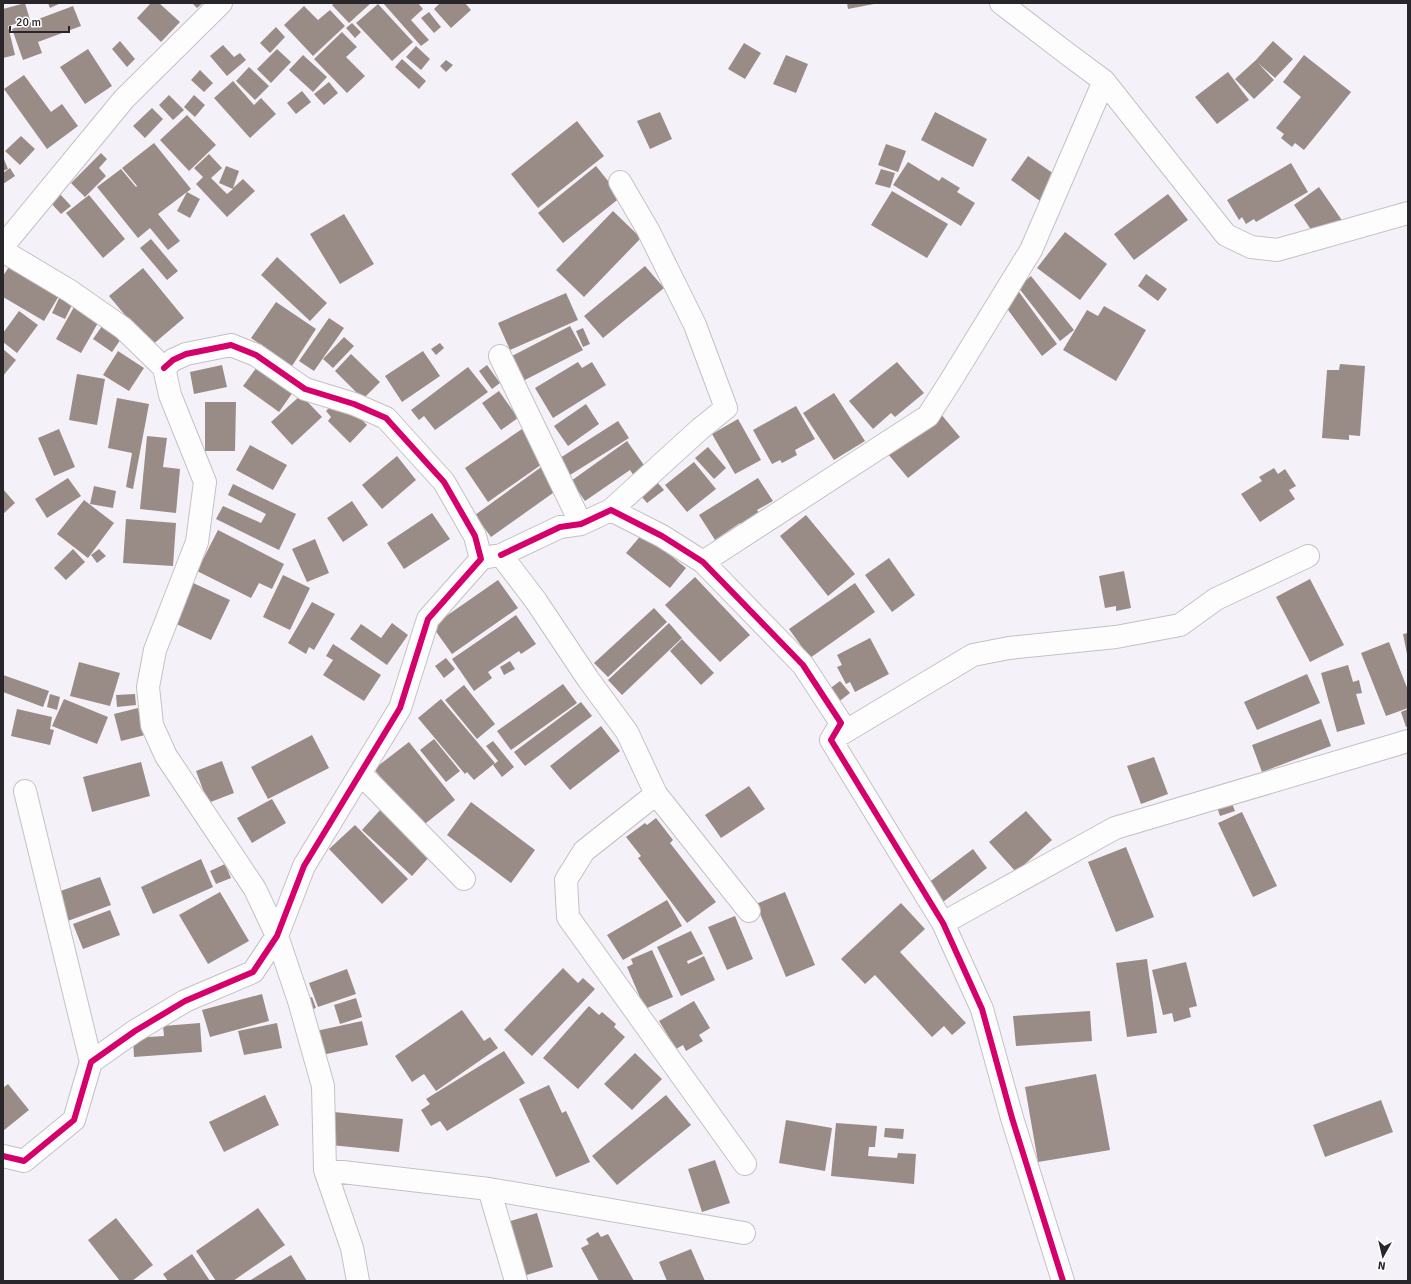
<svg xmlns="http://www.w3.org/2000/svg" width="1411" height="1284" font-family="Signika,sans-serif">
<style>
.building{fill:#998c86}
.lines{fill:none;stroke-linecap:round;stroke-linejoin:round}
.minor-casing{stroke:#c4c1c6;stroke-width:24}
.minor{stroke:#fefdfe;stroke-width:22}
.cycleway-casing{stroke:#fff;stroke-width:8}
.cycleway{stroke:#d6006c;stroke-width:6}
</style>
<rect width="100%" height="100%" fill="#f5f1f8"/>
<!-- building -->
<path class="building" d="M25 3 30 20 8 26 15 55 3 58V9Z
M48 3H61L50 8Z
M151 3H159L180 22 161 42 137 18Z
M192 3H203L197 8Z
M335 3H371L349 23 332 5Z
M383 3H418L423 9 411 20 429 40 421 46Z
M440 3H465L471 10 451 28 434 9Z
M847 3H874V4L848 9Z
M378 4 413 42 392 61 356 23Z
M73 6 81 26 38 42 42 53 23 60 12 29Z
M304 6 318 20 330 10 345 26 313 56 284 25Z
M429 12 441 27 434 33 421 18Z
M352 23 361 32 355 38 346 28Z
M276 27 285 37 270 53 260 43Z
M342 32 357 47 346 57 365 76 347 93 314 59Z
M120 41 135 59 127 67 112 49Z
M1273 41 1293 59 1275 78 1258 63 1274 80 1254 99 1235 79 1256 60Z
M744 43 761 53 745 79 728 69Z
M223 45 234 57 240 53 246 60 227 76 210 56Z
M416 46 430 59 421 70 406 57Z
M88 49 112 86 85 104 60 67Z
M277 49 291 62 271 83 257 69Z
M303 55 327 77 313 92 289 70Z
M786 55 808 64 796 93 773 84Z
M1304 55 1351 92 1304 150 1295 143 1292 147 1281 138 1284 134 1276 128 1301 97 1283 82Z
M402 59 426 81 419 89 395 67Z
M446 60 453 65 446 72 440 66Z
M249 67 269 86 255 100 236 81Z
M200 70 213 83 204 92 191 80Z
M1228 72 1249 100 1217 124 1195 97Z
M24 75 51 112 62 104 78 126 47 149 4 89Z
M233 81 254 105 261 98 276 114 250 138 214 98Z
M329 82 338 93 324 105 314 94Z
M302 91 311 102 296 114 287 103Z
M169 95 184 110 173 120 159 105Z
M194 95 205 105 195 117 184 107Z
M152 108 163 119 145 138 133 126Z
M660 112 672 139 650 149 637 121Z
M935 112 987 139 973 167 921 140Z
M187 115 216 145 189 171 160 140Z
M577 121 604 156 538 208 511 174Z
M21 136 35 149 20 165 5 151Z
M154 143 191 189 158 214 180 241 168 250 150 228 138 238 97 187 121 169 136 187 137 186 122 168Z
M886 144 906 151 898 172 878 165Z
M101 153 107 159 99 168 106 176 85 197 71 183Z
M209 154 222 168 211 178 227 194 233 189 219 183 226 166 239 171 233 188 243 179 255 191 227 217 196 184 203 177 194 168Z
M1028 156 1057 176 1040 201 1011 180Z
M3 157 8 169 3 171Z
M908 162 939 181 942 177 960 188 957 192 975 203 961 226 893 185Z
M1291 163 1308 192 1256 222 1254 219 1246 224 1242 217 1239 220 1227 200Z
M596 166 621 197 563 243 538 213Z
M10 168 15 176 3 184V173Z
M881 169 895 173 890 188 875 184Z
M1319 187 1348 229 1323 247 1294 205Z
M892 191 948 224 927 258 871 225Z
M187 192 200 199 190 218 177 211Z
M60 194 71 206 61 214 50 202Z
M1168 194 1188 220 1134 260 1114 234Z
M89 195 125 239 103 258 66 213Z
M613 211 641 238 584 297 556 270Z
M344 214 374 264 340 284 310 234Z
M1065 232 1107 264 1080 300 1037 268Z
M151 239 178 271 167 280 140 248Z
M277 257 327 303 310 321 261 275Z
M10 265 60 294 44 321 3 297V276Z
M645 266 664 288 603 338 584 316Z
M143 268 184 318 151 346 109 296Z
M1146 274 1167 289 1158 301 1138 286Z
M1031 276 1074 330 1060 341 1018 287Z
M1019 292 1057 344 1042 356 1003 303Z
M566 293 578 320 510 350 498 323Z
M61 294 74 301 65 319 52 313Z
M276 302 316 329 292 366 251 338Z
M1104 306 1146 330 1116 381 1063 350 1087 310 1098 316Z
M74 307 99 321 81 353 56 339Z
M19 311 38 325 17 353 3 342V333Z
M329 318 344 328 314 371 299 361Z
M102 326 121 339 112 352 93 339Z
M570 326 583 350 523 381 510 357Z
M583 328 590 344 583 347 576 331Z
M344 337 354 346 333 368 323 359Z
M440 343 444 348 436 355 431 349Z
M3 349 16 360 3 376Z
M118 351 144 368 129 391 103 375Z
M423 351 440 376 402 402 385 376Z
M351 354 380 382 363 399 335 371Z
M578 362 582 368 592 362 606 385 553 418 535 388Z
M897 362 924 393 895 417 891 413 873 429 849 401Z
M1340 364 1365 366 1360 436 1349 435V440L1322 438 1327 370H1339Z
M222 365 227 387 194 394 190 372Z
M487 365 500 383 492 389 479 371Z
M257 367 293 392 279 412 243 386Z
M468 367 488 392 435 430 424 416 419 420 411 410Z
M77 374 105 379 97 425 69 420Z
M499 391 518 418 501 430 482 403Z
M834 393 865 441 834 460 803 413Z
M301 395 322 417 292 445 271 422Z
M117 398 149 404 133 489 126 487 132 453 108 448Z
M336 401 345 403 367 425 350 443 328 421 331 417 326 411Z
M205 402H236L235 451H205Z
M586 404 599 424 568 446 554 426Z
M796 406 815 439 795 450 797 455 782 463 780 460 772 464 753 430Z
M940 413 960 437 908 478 888 454Z
M738 419 761 460 735 474 712 434Z
M618 421 629 438 570 475 560 458Z
M59 429 75 467 54 476 38 438Z
M522 429 545 462 488 502 465 468Z
M147 436 167 438 163 467 180 469 176 513 140 509Z
M627 441 646 468 634 476 630 470 585 501 571 481Z
M250 445 287 465 273 490 236 470Z
M708 447 726 468 714 479 695 458Z
M397 456 416 480 382 509 362 485Z
M694 462 716 489 687 512 665 485Z
M544 465 560 488 491 537 475 515Z
M1274 468 1278 474 1285 469 1296 486 1289 490 1295 499 1260 522 1241 494 1262 481 1259 477Z
M652 476 664 490 647 503 636 490Z
M68 478 81 496 47 518 35 499Z
M758 478 773 501 757 510 761 516 743 528 740 523 715 540 699 515Z
M233 484 296 514 279 550 216 519 223 506 261 523 266 514 228 495Z
M94 486 116 491 113 508 90 504Z
M3 489 15 503 3 514Z
M84 500 114 523 88 558 57 534Z
M352 501 368 525 343 542 327 518Z
M432 513 450 539 404 569 387 543Z
M806 515 855 574 828 596 780 536Z
M126 519 176 523 173 566 123 563Z
M218 530 284 564 272 589 259 583 251 598 197 571Z
M643 533 686 568 670 588 626 553Z
M315 539 329 573 307 582 292 549Z
M73 549 85 562 66 580 54 568Z
M99 549 106 556 97 563 91 555Z
M889 558 915 595 892 612 865 575Z
M1124 571 1131 608 1116 611V606L1105 608 1099 576Z
M283 575 310 588 290 630 263 617Z
M695 577 750 635 720 662 665 605Z
M1310 579 1344 645 1310 662 1276 597Z
M498 580 518 608 452 654 432 626Z
M191 582 230 600 211 640 172 622Z
M855 583 875 612 810 658 789 629Z
M312 602 335 614 314 650 309 647 306 654 288 643Z
M654 608 667 622 608 677 594 663Z
M516 615 536 644 521 654 519 651 488 672 492 678 474 691 452 659Z
M392 623 408 635 387 665 350 639 361 624 381 638Z
M669 623 682 638 622 695 608 680Z
M1408 633V654H1407L1403 634Z
M870 638 889 674 855 692 850 682 846 684 837 667 842 665 837 655Z
M682 639 714 673 701 685 670 651Z
M1389 642 1408 690V708L1386 716 1361 653Z
M333 644 381 675 364 701 323 675 333 660 326 656Z
M446 658 455 669 444 678 435 666Z
M510 661 515 669 504 675 500 667Z
M79 662 120 673 110 706 70 696Z
M1348 665 1353 682 1359 680 1362 693 1356 694 1365 724 1337 732 1321 673Z
M1307 674 1320 703 1257 730 1244 702Z
M3 675 49 691 43 707 3 692Z
M840 681 850 693 837 703 828 690Z
M563 684 577 703 511 750 497 731Z
M464 685 495 724 477 739 445 700Z
M50 694 60 697 57 710 47 707Z
M135 694 136 705 117 707 116 695Z
M64 699 108 717 97 744 52 726Z
M441 699 495 763 474 780 467 772 465 774 418 718Z
M581 702 592 716 525 766 514 752Z
M138 708 145 735 121 741 114 714Z
M17 709 52 717 50 729 54 730 50 745 11 736Z
M1408 709V726L1406 727 1401 712Z
M1321 719 1331 746 1262 772 1252 745Z
M601 726 620 751 570 790 550 766Z
M312 735 329 768 268 799 251 767Z
M434 739 460 771 446 782 420 750Z
M493 741 514 767 502 777 493 765 498 761 486 746Z
M409 742 455 800 421 827 374 769Z
M1154 757 1168 794 1141 804 1127 766Z
M222 761 234 793 208 803 196 771Z
M141 762 150 796 92 812 83 777Z
M749 786 765 809 721 838 705 815Z
M1229 796 1235 811 1220 816 1215 801Z
M272 799 286 823 252 843 237 818Z
M471 802 535 850 511 883 447 835Z
M381 809 431 855 412 876 362 830Z
M1026 811 1052 840 1016 872 989 842Z
M1242 812 1277 886 1253 897 1218 823Z
M656 818 673 840 670 843 716 902 687 923 638 858 641 856 626 837 645 823 647 825Z
M355 825 408 879 382 904 329 849Z
M1126 847 1154 917 1116 932 1088 862Z
M973 849 987 868 943 902 928 883Z
M201 859 213 887 153 914 141 887Z
M225 864 231 878 216 884 210 871Z
M100 877 111 905 65 922 55 893Z
M220 892 249 941 208 964 179 915Z
M785 892 815 965 786 977 756 904Z
M667 900 682 926 623 960 607 935Z
M901 903 925 929 900 952 966 1023 952 1035 944 1026 932 1037 875 975 865 984 841 959Z
M110 910 120 935 83 949 73 924Z
M735 916 753 959 727 970 708 927Z
M691 931 703 954 687 961 688 964 704 956 715 980 681 996 657 947Z
M652 950 673 997 645 1009 627 967 633 964 631 959Z
M1147 959 1157 1033 1127 1037 1116 963Z
M1186 962 1197 1006 1189 1008 1191 1017 1174 1022 1172 1013 1163 1015 1152 970Z
M563 968 578 983 583 978 595 989 532 1056 504 1030Z
M347 969 356 994 318 1007 309 983Z
M262 994 269 1021 210 1037 202 1010Z
M312 997 316 1008 307 1011 303 1000Z
M356 998 362 1017 340 1024 334 1005Z
M694 1001 710 1028 699 1035 703 1041 686 1051 683 1045 676 1049 659 1021Z
M589 1006 599 1015 602 1012 616 1024 614 1027 625 1037 578 1089 543 1058Z
M462 1010 484 1041 490 1037 498 1048 436 1091 424 1074 412 1082 395 1056Z
M1090 1011 1092 1041 1016 1046 1013 1016Z
M362 1021 368 1045 322 1055 316 1031Z
M200 1023 202 1052 134 1057 133 1038 164 1036 163 1026Z
M277 1023 282 1048 244 1055 238 1031Z
M504 1051 525 1083 447 1131 440 1121 431 1126 421 1110 430 1104 426 1099Z
M635 1053 662 1079 632 1110 604 1084Z
M1096 1074 1110 1150 1038 1162 1025 1087Z
M8 1084 29 1110 3 1131V1088Z
M549 1085 562 1113 566 1111 590 1162 556 1177 519 1099Z
M265 1095 279 1125 224 1152 209 1122Z
M666 1095 691 1125 617 1185 592 1156Z
M1381 1100 1393 1132 1325 1157 1313 1125Z
M334 1112 403 1119 399 1152 331 1145Z
M786 1120 832 1128 825 1171 779 1163Z
M836 1123 877 1126 875 1147H869L868 1156 897 1158 898 1153 916 1154 914 1184 831 1176Z
M885 1128 904 1129 903 1139 884 1137Z
M715 1160 730 1203 702 1212 688 1169Z
M258 1208 285 1245 233 1281H216L196 1251Z
M537 1213 553 1267 520 1277 504 1223Z
M116 1218 153 1265 132 1281H120L88 1240Z
M598 1232 601 1237 608 1234 634 1281H599L581 1248 589 1244 586 1239Z
M691 1249 705 1281H667L659 1262Z
M192 1254 210 1281H168L163 1274Z
M291 1255 307 1281H249Z"/>
<g class="lines">
<defs>
<path id="minor" d="M1001 3 1065 52 1104 81 1226 235 1251 247 1277 250 1408 213
M3 246 124 99 221 3
M3 251 70 291 123 328 164 368 170 395 205 482 197 542 155 650 148 687 152 725 166 756 255 889 277 936 299 1001 323 1086 325 1170 352 1248 358 1281
M500 356 581 524
M611 510 700 429 726 408 695 325 648 230 620 182
M501 555 560 527 581 524 611 510 662 536 703 562 803 665 841 723 831 740 943 923 982 1009 1012 1118 1063 1281
M488 557 501 555 536 601 588 679 627 732 656 794 749 911
M703 562 928 416 948 385 1031 250 1104 81
M831 740 973 655 1009 648 1116 637 1180 625 1216 599 1308 556
M361 774 464 879
M25 791 91 1062
M656 794 584 851 566 880 568 917 745 1164
M943 923 1115 828 1408 741
M3 1156 24 1161 74 1120 91 1062 135 1031 185 1001 253 972 277 936 304 866 400 708 428 619 481 559 475 536 444 482 386 418 354 404 305 389 256 355 231 345 186 354 173 360 164 368
M325 1170 489 1189 744 1233
M489 1189 516 1281"/>
</defs>
<!-- minor casing -->
<use href="#minor" class="minor-casing"/>
<!-- minor -->
<use href="#minor" class="minor"/>
<defs>
<path id="cycleway" d="M501 555 560 527 581 524 611 510 662 536 703 562 803 665 841 723 831 740 943 923 982 1009 1012 1118 1063 1281
M3 1156 24 1161 74 1120 91 1062 135 1031 185 1001 253 972 277 936 304 866 400 708 428 619 481 559 475 536 444 482 386 418 354 404 305 389 256 355 231 345 186 354 173 360 164 368"/>
</defs>
<!-- cycleway casing -->
<use href="#cycleway" class="cycleway-casing"/>
<!-- cycleway -->
<use href="#cycleway" class="cycleway"/>
</g>
<!-- border -->
<rect width="1411" height="1284" fill="none" stroke="#29262b" stroke-width="8"/>
<!-- north arrow -->
<g transform="translate(1383 1256) rotate(188)" stroke="#ffffff" stroke-width="3" paint-order="stroke">
<path d="M0-3L7 15L0 10L-7 15Z" fill="#29262b"/>
<text y="-6" font-size="11" font-weight="bold" text-anchor="middle" fill="#29262b">N</text>
</g>
<!-- scale -->
<path d="M10 26v6h59v-6" fill="none" stroke="#29262b" stroke-width="2"/>
<text x="16" y="26" font-size="12" fill="#29262b" stroke="#ffffff" stroke-width="3" paint-order="stroke">20 m</text>
</svg>
